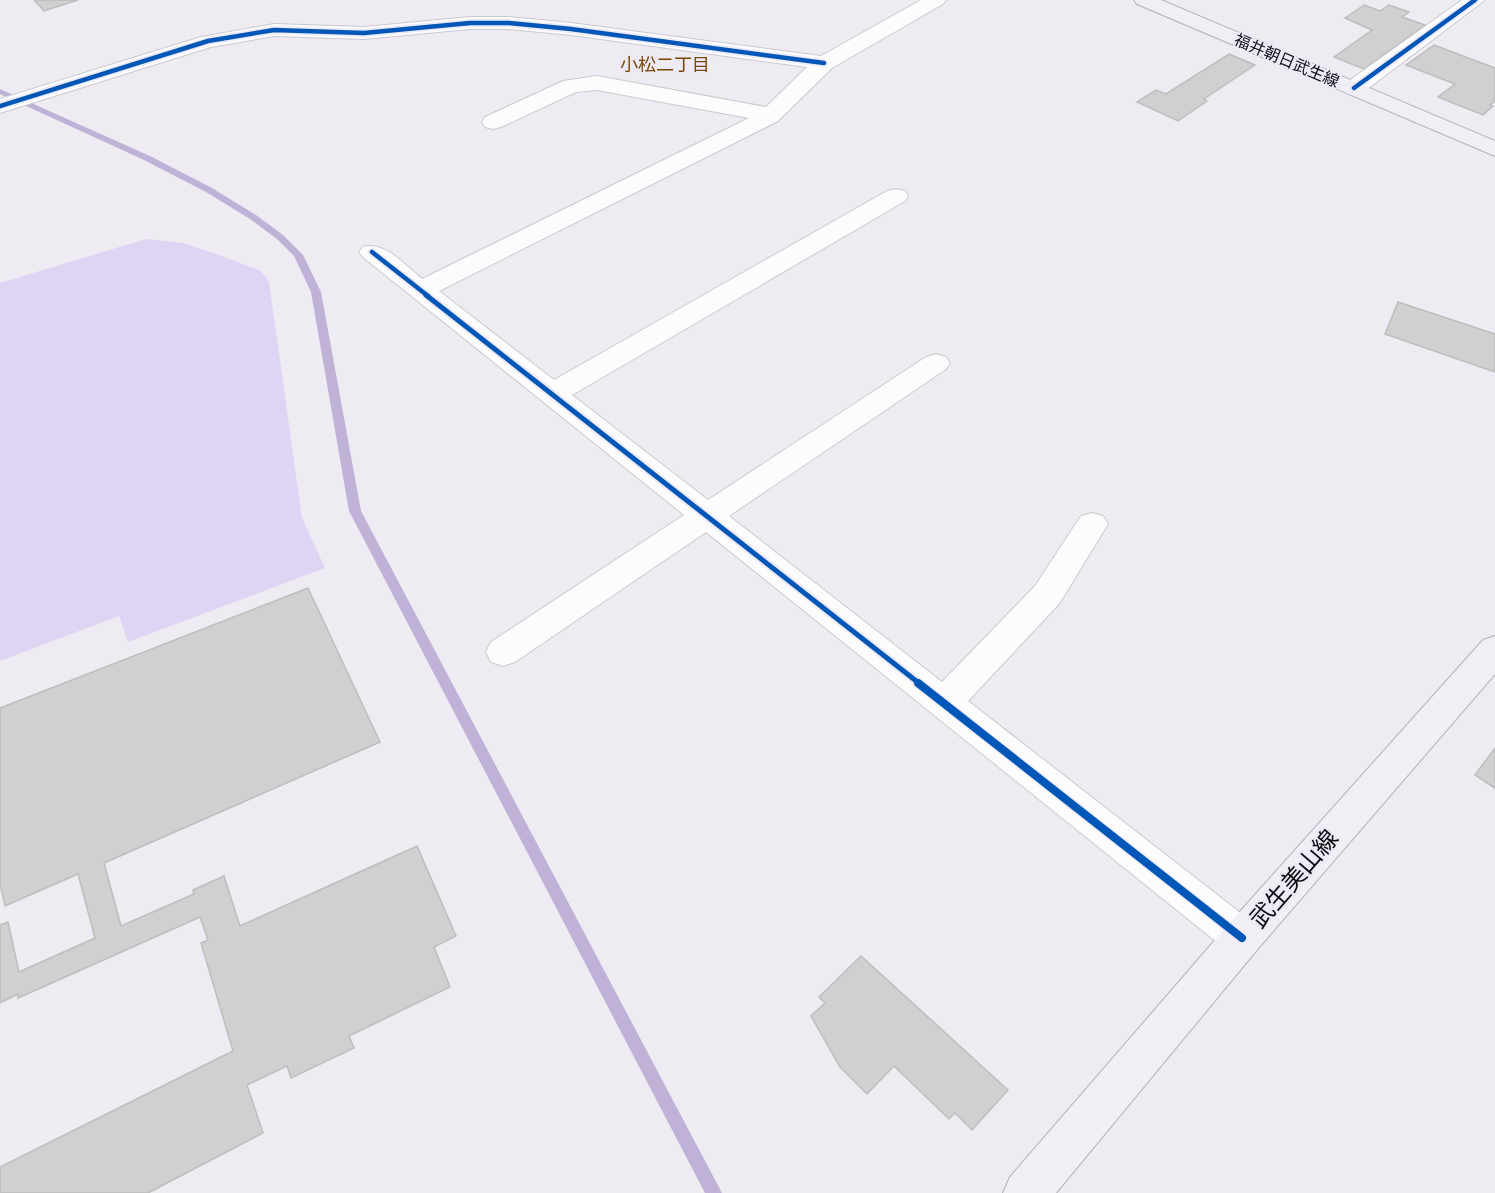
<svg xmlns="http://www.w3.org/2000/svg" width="1495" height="1193" font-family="'IBM Plex Serif','Noto Sans JP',serif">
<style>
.green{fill:#e0d4f4}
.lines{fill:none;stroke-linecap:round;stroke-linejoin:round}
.stream{fill:#c0b1d7;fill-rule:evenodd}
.building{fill:#d2cfd0;stroke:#bebcbd;stroke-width:1.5}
.minor-casing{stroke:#cbc9ce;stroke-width:2}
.primary-casing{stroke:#b4afbd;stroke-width:2}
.minor{fill:#fcfcfd;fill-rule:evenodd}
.primary{fill:#f1eef5;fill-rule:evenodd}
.cycleway-far2-casing{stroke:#ede9f5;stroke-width:8}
.cycleway-far1-casing{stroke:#ede9f5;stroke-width:9}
.cycleway-casing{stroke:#ede9f5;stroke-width:11}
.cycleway-far2{stroke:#0057b8;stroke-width:4.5}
.cycleway-far1{stroke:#0057b8;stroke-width:5}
.cycleway{stroke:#0057b8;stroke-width:8}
.labels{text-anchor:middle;stroke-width:4.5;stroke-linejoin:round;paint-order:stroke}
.far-street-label{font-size:16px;fill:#0d0c10;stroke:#ede9f5}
.far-neighbourhood-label{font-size:18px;fill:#7a4700;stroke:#ede9f5}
.near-street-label{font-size:24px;fill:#0d0c10;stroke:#ede9f5}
</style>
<rect width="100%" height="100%" fill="#eeecf2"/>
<!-- green -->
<path class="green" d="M146 239 183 243 219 255 261 271 269 282 302 518 325 568 128 642 119 616 0 661V283Z"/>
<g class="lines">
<!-- stream -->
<path class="stream" d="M0 89 150 156 212 188 256 215 283 235 303 255 321 292 361 511 722 1193H705L349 511 311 292 294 256 277 239 250 219 206 192 144 160 0 94Z"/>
</g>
<!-- building -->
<path class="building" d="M34 0H78L44 11Z
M1364 5 1380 11 1389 5 1409 12 1402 17 1425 25 1364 69 1334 57 1372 30 1345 18Z
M1434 45 1495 68V101L1490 105 1493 106 1483 115 1438 97 1455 84 1406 65Z
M1229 54 1255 65 1204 99 1207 101 1178 121 1137 102 1156 90 1166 94Z
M1398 302 1495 334V372L1385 334Z
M308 588 380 742 104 863 121 926 194 894 193 890 224 876 240 926 417 846 456 936 434 947 450 987 349 1036 354 1048 291 1078 287 1066 247 1085 263 1133 148 1193H0V1167L233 1051 201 943 208 940 200 917 18 998V994L0 1003V925L8 922 19 972 95 938 78 874 5 906 0 884V708Z
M1495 748V788L1475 775Z
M861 956 1008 1090 972 1130 955 1113 949 1119 894 1066 867 1094 840 1067 811 1016 825 1003 819 997Z"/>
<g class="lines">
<defs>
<path id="minor" d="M921 0H946L943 4 832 68 778 121 439 291 554 380 887 191 896 189 905 191 908 196 905 201 572 395 708 500 926 357 936 354 946 357 950 363 946 369 729 516 942 682 1035 586 1081 516 1092 513 1103 516 1108 524 1059 604 968 701 1256 925 1262 938 1256 951 1242 957 1228 951 706 532 515 662 503 666 491 662 486 652 491 642 684 515 363 257 359 252 363 247C385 241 406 266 422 279L749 118 597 90 576 92 501 127 493 129 485 127 482 122 485 117 563 81 597 76 766 107 807 67 571 35 509 29H470L364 39 274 36 211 47 0 113V99L201 37 274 24 364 27 470 17H509L571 23 821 56Z
M1462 0H1485L1362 93 1354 95 1346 93 1343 88 1346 83Z"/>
<path id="primary" d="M1134 0H1161L1495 141V156L1137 4Z
M1495 636V674L1256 951 1056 1193H1003L1010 1177 1228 925 1483 640Z"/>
</defs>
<!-- minor casing -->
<use href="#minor" class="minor-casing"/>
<!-- primary casing -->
<use href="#primary" class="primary-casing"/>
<!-- minor -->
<use href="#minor" class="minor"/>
<!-- primary -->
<use href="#primary" class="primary"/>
<defs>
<path id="cycleway-far2" d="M1354 88 1475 0
M0 106 208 41 274 30 364 33 470 23H509L571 29 824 63
M372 252 428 296"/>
<path id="cycleway-far1" d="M426 295 920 684"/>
<path id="cycleway" d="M918 683 1242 938"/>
</defs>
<!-- cycleway-far2 casing -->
<use href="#cycleway-far2" class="cycleway-far2-casing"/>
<!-- cycleway-far1 casing -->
<use href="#cycleway-far1" class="cycleway-far1-casing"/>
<!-- cycleway casing -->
<use href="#cycleway" class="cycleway-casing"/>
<!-- cycleway-far2 -->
<use href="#cycleway-far2" class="cycleway-far2"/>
<!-- cycleway-far1 -->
<use href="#cycleway-far1" class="cycleway-far1"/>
<!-- cycleway -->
<use href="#cycleway" class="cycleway"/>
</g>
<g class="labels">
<!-- far-street labels -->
<g class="far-street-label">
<text transform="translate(1287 60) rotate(23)" y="6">福井朝日武生線</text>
</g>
<!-- far-neighbourhood labels -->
<g class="far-neighbourhood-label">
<text x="665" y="71">小松二丁目</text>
</g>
<!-- near-street labels -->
<g class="near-street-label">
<text transform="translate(1294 879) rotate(-49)" y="8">武生美山線</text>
</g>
</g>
</svg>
